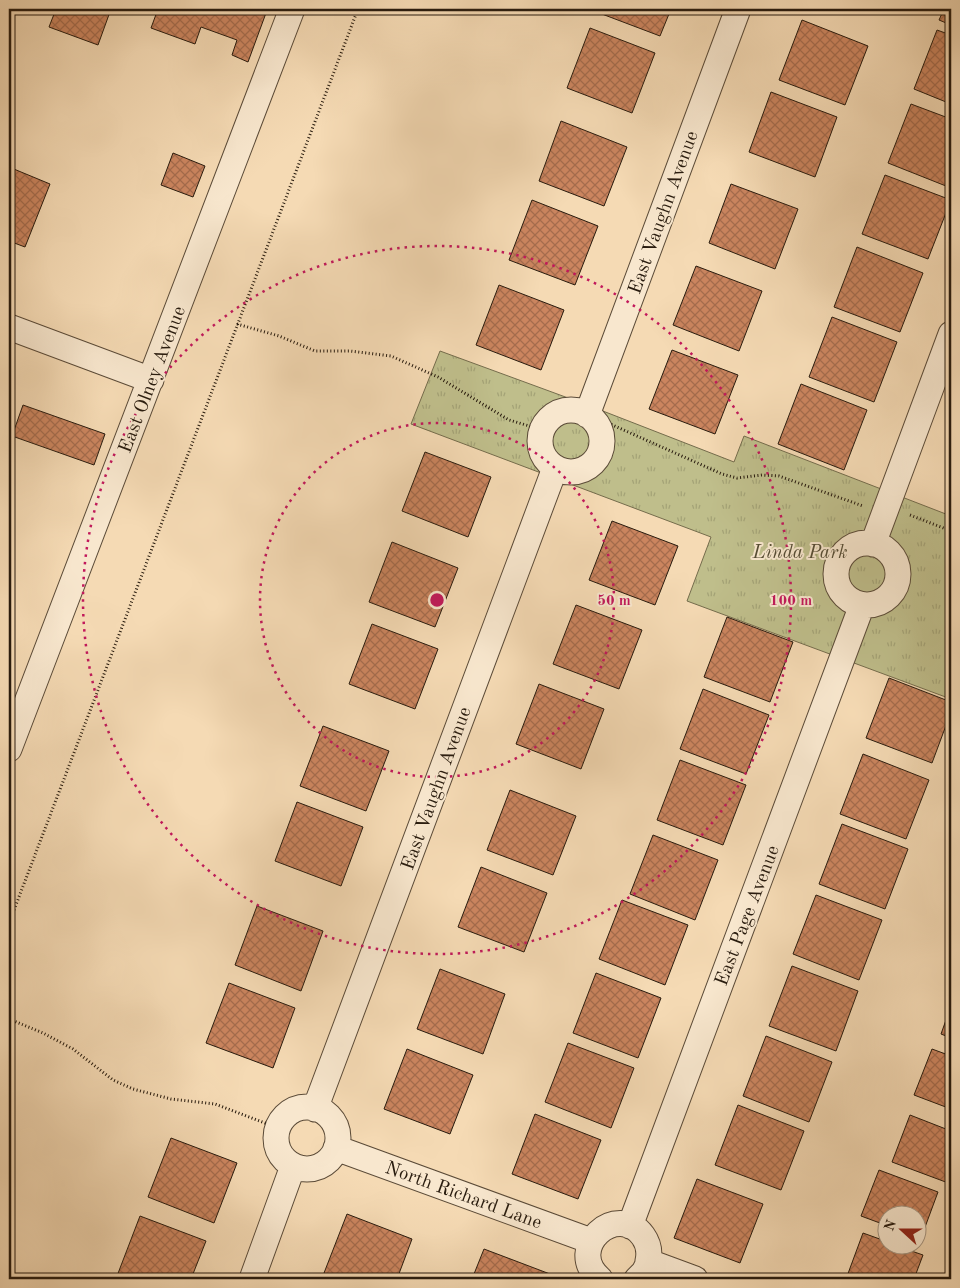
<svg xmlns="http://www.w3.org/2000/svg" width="960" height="1288" font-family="'Old Standard TT',serif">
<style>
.park{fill:url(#park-tufts);stroke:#746c4c}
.building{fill:url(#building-cross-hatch);stroke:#281b0e}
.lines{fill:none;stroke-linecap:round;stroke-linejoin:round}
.minor-casing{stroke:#5b4b38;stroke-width:27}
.path{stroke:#281b0e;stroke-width:3;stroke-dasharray:1 2.5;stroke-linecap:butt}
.minor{stroke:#f8e7ce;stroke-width:25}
.ring{fill:none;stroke:#c2185b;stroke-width:2.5;stroke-dasharray:2.5 5}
.labels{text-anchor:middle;stroke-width:4;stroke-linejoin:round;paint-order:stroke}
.street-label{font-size:19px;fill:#281b0e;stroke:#f8e7ce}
.park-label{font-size:19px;font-style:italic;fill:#554c34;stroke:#f8e7ce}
.centre{fill:#c2185b;stroke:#f8e7ce;stroke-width:2.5}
.ring-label{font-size:15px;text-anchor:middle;font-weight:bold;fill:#c2185b;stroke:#f8e7ce;stroke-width:4;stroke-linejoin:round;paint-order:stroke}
</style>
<defs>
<pattern id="park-tufts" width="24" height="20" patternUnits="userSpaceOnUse" patternTransform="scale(1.25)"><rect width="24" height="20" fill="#bfbe8b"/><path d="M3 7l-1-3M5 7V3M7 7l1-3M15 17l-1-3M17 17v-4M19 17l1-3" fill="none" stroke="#a4a377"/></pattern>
<pattern id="building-cross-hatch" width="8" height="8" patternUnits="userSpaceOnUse" patternTransform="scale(1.25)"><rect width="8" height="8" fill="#cb855f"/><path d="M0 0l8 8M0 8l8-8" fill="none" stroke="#a56c4d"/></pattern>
</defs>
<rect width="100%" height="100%" fill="#f5dab4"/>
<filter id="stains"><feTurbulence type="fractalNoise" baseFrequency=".004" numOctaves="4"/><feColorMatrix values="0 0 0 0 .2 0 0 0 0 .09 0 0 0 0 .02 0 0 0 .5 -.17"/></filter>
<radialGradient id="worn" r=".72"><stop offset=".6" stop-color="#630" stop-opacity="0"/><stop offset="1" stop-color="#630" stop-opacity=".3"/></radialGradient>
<!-- park -->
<path class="park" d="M440 351 590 406 734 462 744 436 951 516V699L687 601 711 537 411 424Z"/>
<!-- building -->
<path class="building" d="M56 9H111L98 45 49 27Z
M158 9H255L266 13 248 62 232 55 237 40 201 27 195 44 151 28Z
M595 9H671L660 36 594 11Z
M944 9H951V25L939 20Z
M802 20 868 46 845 105 779 80Z
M590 28 655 53 632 113 567 88Z
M937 30 951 35V104L914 89Z
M771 92 837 117 815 177 749 152Z
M911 104 951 119V188L888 163Z
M561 121 627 147 604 206 539 181Z
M173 153 205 166 193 197 161 185Z
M9 167 50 184 25 247 9 241Z
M885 175 951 200 928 259 862 234Z
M731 184 798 209 775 269 709 243Z
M532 200 598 226 575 285 509 260Z
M857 247 923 273 900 332 834 307Z
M696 266 762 291 739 351 673 325Z
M499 285 564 310 541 370 476 345Z
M832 317 897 342 874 402 809 377Z
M672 350 738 375 715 434 649 409Z
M801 384 867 410 844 470 778 444Z
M23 405 105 434 94 465 12 436Z
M425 452 491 477 468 537 402 511Z
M612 521 678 546 655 605 589 580Z
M392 542 458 568 435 627 369 602Z
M576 605 642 630 619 689 553 664Z
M727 617 793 642 770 702 704 677Z
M372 624 438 649 415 709 349 684Z
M889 678 951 702V712L932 763 866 738Z
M539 684 604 709 581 769 516 744Z
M703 689 769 715 746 774 680 749Z
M323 726 389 751 366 811 300 786Z
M863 754 929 780 906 839 840 814Z
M680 760 746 785 723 845 657 820Z
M510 790 576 816 553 875 487 850Z
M297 802 363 827 341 886 275 861Z
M842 824 908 849 885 909 819 884Z
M653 835 718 860 695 920 630 894Z
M481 867 547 893 524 952 458 927Z
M816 895 882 920 859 980 793 954Z
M622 900 688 925 665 985 599 959Z
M257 906 323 931 301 991 235 965Z
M792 966 858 991 836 1051 769 1026Z
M440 969 505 994 483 1054 417 1029Z
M596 973 661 998 638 1058 573 1033Z
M229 983 295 1008 273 1068 206 1043Z
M951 1006V1038L941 1034Z
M766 1036 832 1062 809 1122 743 1096Z
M568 1043 634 1068 611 1128 545 1102Z
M407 1049 473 1075 450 1134 384 1109Z
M932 1049 951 1056V1109L914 1095Z
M738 1105 804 1131 781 1190 715 1165Z
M535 1114 601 1140 578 1199 512 1174Z
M910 1115 951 1131V1184L892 1162Z
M171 1138 237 1163 214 1223 148 1197Z
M879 1170 938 1192 921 1238 918 1237V1216H888V1226L861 1216Z
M697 1179 763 1204 740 1263 674 1238Z
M347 1214 412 1239 397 1279H339L324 1273Z
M140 1216 206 1241 191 1279H127L117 1276Z
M863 1233 888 1242V1246H897L923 1255 914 1279H846Z
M484 1249 550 1274 548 1279H472Z"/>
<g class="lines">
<defs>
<path id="minor" d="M9 327 151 380
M540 441a31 31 0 1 1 62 0a31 31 0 1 1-62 0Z
M587 415 738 9
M836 574a31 31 0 1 1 62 0a31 31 0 1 1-62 0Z
M873 544 951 334
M9 749 292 9
M276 1138a31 31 0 1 1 62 0a31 31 0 1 1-62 0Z
M315 1109 555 468
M336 1148 591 1241
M630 1226 862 605
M649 1262 695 1279
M252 1279 293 1166
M600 1279C564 1248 617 1201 643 1236 648 1243 650 1252 648 1261L649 1262 644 1272 637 1279"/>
</defs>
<!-- minor casing -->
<use href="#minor" class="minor-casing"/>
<!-- path -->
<path class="path" d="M237 324 279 336 315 351H350L391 356 438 377 509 420 543 430
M608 423 722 474 737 478 762 475 779 476 863 506
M910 515 951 531
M9 923 358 9
M9 1019 43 1033 73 1049 113 1080 133 1089 171 1099 215 1104 278 1128"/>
<!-- minor -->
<use href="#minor" class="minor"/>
</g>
<!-- distance rings -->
<g class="ring">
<circle cx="437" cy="600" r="177"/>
<circle cx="437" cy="600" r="354"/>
</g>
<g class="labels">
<!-- street labels -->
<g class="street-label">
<text transform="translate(662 212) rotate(-70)" y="7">East Vaughn Avenue</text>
<text transform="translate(151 379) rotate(-69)" y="7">East Olney Avenue</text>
<text transform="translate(435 788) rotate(-70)" y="7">East Vaughn Avenue</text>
<text transform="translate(746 915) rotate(-69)" y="7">East Page Avenue</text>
<text transform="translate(464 1194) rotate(20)" y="7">North Richard Lane</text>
</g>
<!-- park labels -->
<g class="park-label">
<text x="800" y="558">Linda Park</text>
</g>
</g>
<circle cx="437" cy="600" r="8" class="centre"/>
<g class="ring-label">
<text x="614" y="605">50 m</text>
<text x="791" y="605">100 m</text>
</g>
<!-- margin -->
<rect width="960" height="1288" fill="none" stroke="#f5dab4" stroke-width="30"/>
<rect x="10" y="10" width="940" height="1268" fill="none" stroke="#281b0e" stroke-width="2.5"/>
<rect x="15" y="15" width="930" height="1258" fill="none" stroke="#281b0e"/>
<!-- north arrow -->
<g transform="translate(902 1230) rotate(291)"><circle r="24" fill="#f8e7ce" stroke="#a59581"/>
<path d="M0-4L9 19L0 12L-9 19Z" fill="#8f2418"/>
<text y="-8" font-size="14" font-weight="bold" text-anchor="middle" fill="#281b0e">N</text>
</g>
<rect width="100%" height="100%" filter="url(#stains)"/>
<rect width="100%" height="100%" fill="url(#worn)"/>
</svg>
